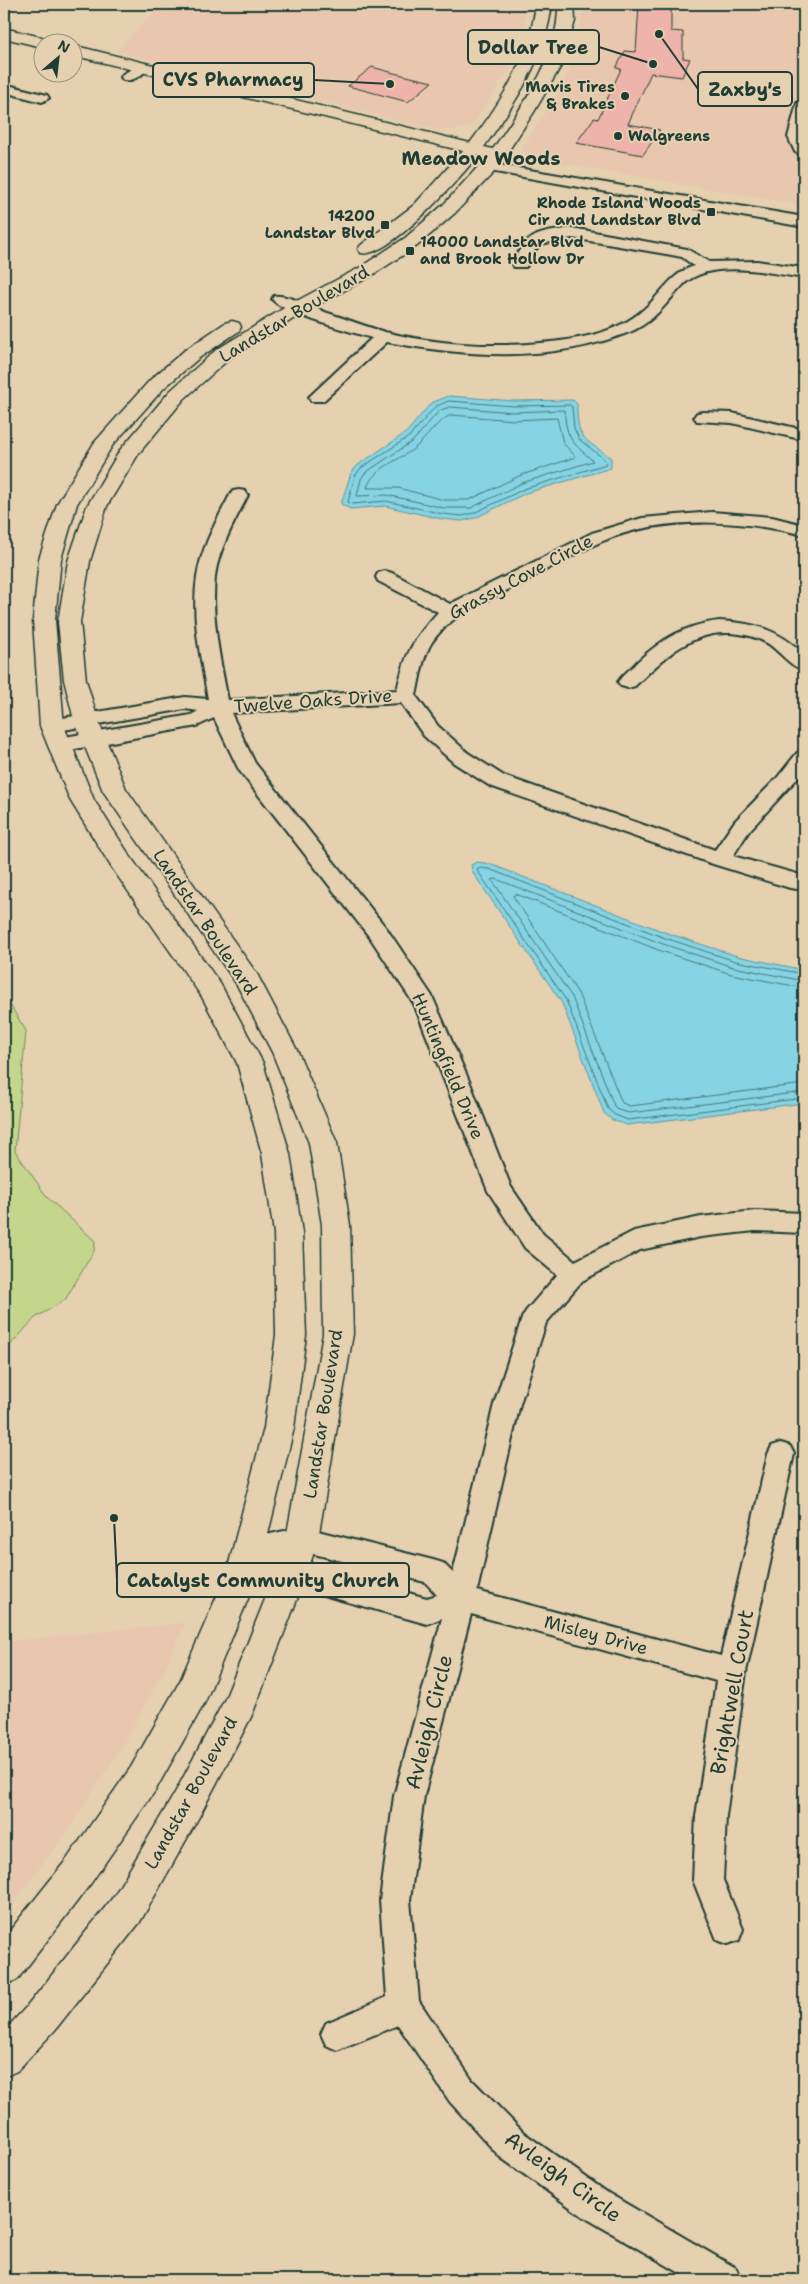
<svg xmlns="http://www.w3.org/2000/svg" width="808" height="2284" font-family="'Shantell Sans',sans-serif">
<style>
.built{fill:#e8c7ae}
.green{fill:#c4d68b;stroke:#728a60}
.water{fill:#85d3e3;stroke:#5c979d}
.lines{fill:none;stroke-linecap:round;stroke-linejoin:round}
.shore{stroke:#48797a;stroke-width:1}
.building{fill:#eeb3aa;stroke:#1f3d34}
.minor-casing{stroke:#1f3d34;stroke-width:4}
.major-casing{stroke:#1f3d34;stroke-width:3}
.minor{fill:#e5d0af;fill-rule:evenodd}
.major{fill:#e5d0af;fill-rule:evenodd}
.poi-dot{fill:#1f3d34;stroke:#e5d0af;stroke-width:2}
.labels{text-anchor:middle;stroke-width:4;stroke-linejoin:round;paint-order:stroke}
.far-poi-label{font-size:15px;font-weight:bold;fill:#1f3d34;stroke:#e5d0af;text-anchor:end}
.street-label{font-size:18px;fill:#1f3d34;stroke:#e5d0af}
.far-district-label{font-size:19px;font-weight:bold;fill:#1f3d34;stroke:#e5d0af}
.near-street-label{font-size:21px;fill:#1f3d34;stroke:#e5d0af}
.leader{fill:none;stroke:#1f3d34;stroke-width:2}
.callout-dot{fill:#1f3d34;stroke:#e5d0af;stroke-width:2}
.callout{fill:#e5d0af;stroke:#1f3d34;stroke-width:2}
.callout-label{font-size:19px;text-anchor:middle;font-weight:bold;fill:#1f3d34}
</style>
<rect width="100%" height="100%" fill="#e5d0af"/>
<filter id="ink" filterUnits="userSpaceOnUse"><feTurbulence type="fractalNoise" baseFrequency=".02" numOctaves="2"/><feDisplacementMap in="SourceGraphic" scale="10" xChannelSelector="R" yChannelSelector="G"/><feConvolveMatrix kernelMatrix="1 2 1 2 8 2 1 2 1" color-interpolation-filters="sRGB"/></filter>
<g filter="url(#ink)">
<!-- built -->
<path class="built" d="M163 4H527V11L515 57 505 76 473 124 466 128 442 131 116 51Z
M584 4H804V205L548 161 534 158 523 152V146L557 96 567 75 577 49Z
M185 1623 163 1672 120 1749 68 1830 4 1915V1642Z"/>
<!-- green -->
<path class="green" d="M4 995 26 1031 15 1151 47 1197 95 1241 94 1251 65 1300 35 1318 4 1352Z"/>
<!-- water -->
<path class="water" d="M449 396 514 401 573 400 577 404C577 441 583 437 611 458V468L526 493 475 518 462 521 442 519 385 506 350 509 341 504 351 473 358 465 407 432 431 403Z
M477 862 490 864 667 933 737 956 804 970V1103L627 1125 612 1120 604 1113 562 1003 473 873 471 865Z"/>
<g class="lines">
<!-- shore -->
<path class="shore" d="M449 401 514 406 570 405 572 407 574 428 579 439 605 460 606 464 524 489 474 513 462 516 443 514 386 501 352 504 348 502 355 476 361 468 410 436 435 407Z
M450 407 514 412 564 410C567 440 571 441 593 461L522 483 471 508H444L387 495 357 496 361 479 365 473 413 441 439 411Z
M451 415 514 420 557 418 563 443 576 457 519 476 469 500H444L398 488H367C373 467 402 460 417 446 428 436 437 421 451 415Z
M804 974 735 961 665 938 489 869 480 868 477 870 566 1000 608 1109 615 1115 628 1120 804 1098
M804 981 733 967 663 944 496 879 492 880 572 997 614 1106 618 1110 629 1113 804 1092
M804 988 731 974 661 951 516 894 513 896 578 993 622 1103 630 1106 804 1084"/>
</g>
<!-- building -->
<path class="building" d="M639 4H671V31L683 32V58L690 59 682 77 651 73 628 124 660 130 643 155 576 143 594 118 598 119 621 69 616 68 625 51 636 52Z
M372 67 394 73 432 82 408 102 348 86Z"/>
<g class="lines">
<defs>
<path id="minor" d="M142 63 149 67C143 75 133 82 123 80L121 77 123 74Z
M4 84 47 95 49 98 42 102 4 92Z
M804 99V129L802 137 804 154 795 152 788 137 797 103Z
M489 163 804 217V227L484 170 482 167 484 164Z
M572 228 687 249 709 262 757 261 804 268V278C770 273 710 258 683 285 666 303 654 322 630 332 552 363 467 357 387 342L323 401H311L309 397 372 338C352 332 282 313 272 299L274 296C287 293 317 310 331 314 349 320 367 327 385 332 434 344 490 348 540 343 575 340 616 334 643 310 661 295 670 274 694 266L682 257 666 254 572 238 541 244 534 251 526 267H514L512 264C527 232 540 233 572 228Z
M703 412 732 413 804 430V440L732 423 697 421 694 417 697 413Z
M239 490 245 491 248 495C236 519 218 550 215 577 211 619 220 659 228 700L397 690C406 652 412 641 438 612L378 581 376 577 378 573 385 571 392 573 450 604 592 533 642 518 712 512 772 517 804 525V535C742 520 663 515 603 541 573 554 545 571 516 586 485 601 452 613 432 642 422 658 420 678 416 696L438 726 468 753 504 776 715 850 735 821 777 778 797 753 804 751V771L749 831 733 856 804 876V890L790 888 713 864 490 786 454 763 424 736 401 703 231 713 255 763 387 929 432 996 470 1083 511 1187 543 1234 575 1261 634 1231 701 1217 755 1211 804 1213V1233L755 1231 701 1237 640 1250 582 1281 546 1323 520 1404 477 1591 721 1656 768 1454 772 1446 781 1443 790 1446 794 1454 746 1672 726 1816 723 1880 743 1929 739 1940 728 1944 717 1940 693 1880 696 1816 716 1681 471 1614 424 1796 410 1900 419 2001 472 2080 524 2133 608 2193 736 2268 741 2280H692L584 2217 500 2157 450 2102 398 2025 337 2050 326 2045 321 2034 326 2023 387 1997 380 1900 394 1796 442 1618 427 1624 291 1586 239 1559 235 1550 239 1541 302 1527 433 1560 443 1563 453 1573 494 1404 522 1318 526 1311 557 1275 525 1248 488 1191 414 1004 371 939 239 770 214 718 197 726 59 752 52 750 49 745 52 740 59 738 191 715 198 711 185 709 52 732 45 731 42 726 45 721 185 697 208 699C201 659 191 618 197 577 201 548 217 520 230 495L233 491ZM302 1551 425 1582 437 1595 427 1598 297 1563 283 1555Z
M719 621C755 623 777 629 804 654V670C790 667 780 651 767 643 755 636 743 634 730 633 689 631 662 660 635 686L628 688 621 686 618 682C623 674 631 669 637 662 662 639 685 625 719 621Z"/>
<path id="major" d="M536 4H552C545 59 516 102 484 147L493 149C523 105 559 58 558 4H574L575 21 561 66 534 112 495 171 455 213 417 246 371 276 303 313 230 358 184 399 139 453 107 506 90 561 80 622 86 680 98 720 126 789 257 974 298 1052 337 1143 350 1225 353 1334 318 1539 307 1574 252 1715 200 1815 140 1922 55 2030 17 2071 4 2077V2031L29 2004 114 1896 176 1791 226 1697 275 1574 286 1539 323 1334 322 1225 309 1143 272 1052 237 985 103 791 74 720 64 680 58 622 68 561 87 506 120 450 170 391 216 350 289 305 359 268 405 238 443 205 487 157 478 155C461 177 388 260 361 253L358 249 361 245 414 205 463 151 72 55V45L470 143C502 101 530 57 536 4Z
M4 28 49 39 51 42H42V47L4 38Z
M232 321 239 323 241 327 239 331 199 358 164 388 112 446 77 504 61 559 55 620 64 726 94 800 130 856 221 985 263 1063 290 1154 302 1233 306 1335 294 1428 258 1575 205 1702 155 1791 91 1883 17 1980 4 1985V1938L67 1859 131 1767 180 1681 226 1575 264 1428 276 1335 274 1233 262 1154 237 1063 202 997 112 868 70 800 40 726 33 620 39 559 57 504 94 443 150 380 185 350 225 323Z"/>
</defs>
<!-- minor casing -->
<use href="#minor" class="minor-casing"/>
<!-- major casing -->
<use href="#major" class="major-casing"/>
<!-- minor -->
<use href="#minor" class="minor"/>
<!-- major -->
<use href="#major" class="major"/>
</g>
</g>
<!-- markers -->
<g class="poi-dot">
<circle cx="625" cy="96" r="5"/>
<circle cx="618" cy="136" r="5"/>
<rect x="706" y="207" width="10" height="10" rx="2.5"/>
<rect x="380" y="220" width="10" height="10" rx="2.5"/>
<rect x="405" y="246" width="10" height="10" rx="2.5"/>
</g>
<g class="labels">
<!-- far-poi labels -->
<g class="far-poi-label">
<text x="615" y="92">Mavis Tires<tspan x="615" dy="17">&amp; Brakes</tspan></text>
<text x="628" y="141" text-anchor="start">Walgreens</text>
<text x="701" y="208">Rhode Island Woods<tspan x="701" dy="17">Cir and Landstar Blvd</tspan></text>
<text x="375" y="221">14200<tspan x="375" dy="17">Landstar Blvd</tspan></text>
<text x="420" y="247" text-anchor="start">14000 Landstar Blvd<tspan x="420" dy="17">and Brook Hollow Dr</tspan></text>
</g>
<!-- street labels -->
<g class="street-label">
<text transform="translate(294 314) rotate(-31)" y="6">Landstar Boulevard</text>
<text transform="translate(521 577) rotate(-28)" y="6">Grassy Cove Circle</text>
<text transform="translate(313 701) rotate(-4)" y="6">Twelve Oaks Drive</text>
<text transform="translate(205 922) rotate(56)" y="6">Landstar Boulevard</text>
<text transform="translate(448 1066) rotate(67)" y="6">Huntingfield Drive</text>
<text transform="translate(323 1414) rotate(-81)" y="6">Landstar Boulevard</text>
<text transform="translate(596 1635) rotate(15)" y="6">Misley Drive</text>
<text transform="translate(191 1793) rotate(-61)" y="6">Landstar Boulevard</text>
</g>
<!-- far-district labels -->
<g class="far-district-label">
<text x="481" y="165">Meadow Woods</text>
</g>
<!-- near-street labels -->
<g class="near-street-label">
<text transform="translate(732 1692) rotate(-80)" y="7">Brightwell Court</text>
<text transform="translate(429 1722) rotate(-76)" y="7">Avleigh Circle</text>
<text transform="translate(563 2177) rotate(36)" y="7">Avleigh Circle</text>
</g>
</g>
<!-- callouts -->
<path class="leader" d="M653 64L599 47M390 84L314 80M659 34L698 89M114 1518L117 1580"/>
<g class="callout-dot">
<circle cx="653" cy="64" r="5"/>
<circle cx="390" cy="84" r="5"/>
<circle cx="659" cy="34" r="5"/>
<circle cx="114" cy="1518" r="5"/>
</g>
<g class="callout">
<rect x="468" y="30" width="131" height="34" rx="5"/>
<rect x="153" y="63" width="161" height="34" rx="5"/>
<rect x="698" y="72" width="94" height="34" rx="5"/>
<rect x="117" y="1563" width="292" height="34" rx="5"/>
</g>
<g class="callout-label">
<text x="533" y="54">Dollar Tree</text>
<text x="233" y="86">CVS Pharmacy</text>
<text x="745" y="96">Zaxby's</text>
<text x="263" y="1587">Catalyst Community Church</text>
</g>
<!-- margin -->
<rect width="808" height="2284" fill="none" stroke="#e5d0af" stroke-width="20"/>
<rect x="10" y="10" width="788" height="2264" fill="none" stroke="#1f3d34" stroke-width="2" filter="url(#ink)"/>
<!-- north arrow -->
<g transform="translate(58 58) rotate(28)"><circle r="24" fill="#e5d0af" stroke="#96957e"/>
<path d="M0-4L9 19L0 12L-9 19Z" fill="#1f3d34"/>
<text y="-8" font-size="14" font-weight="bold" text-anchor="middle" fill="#1f3d34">N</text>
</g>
</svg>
